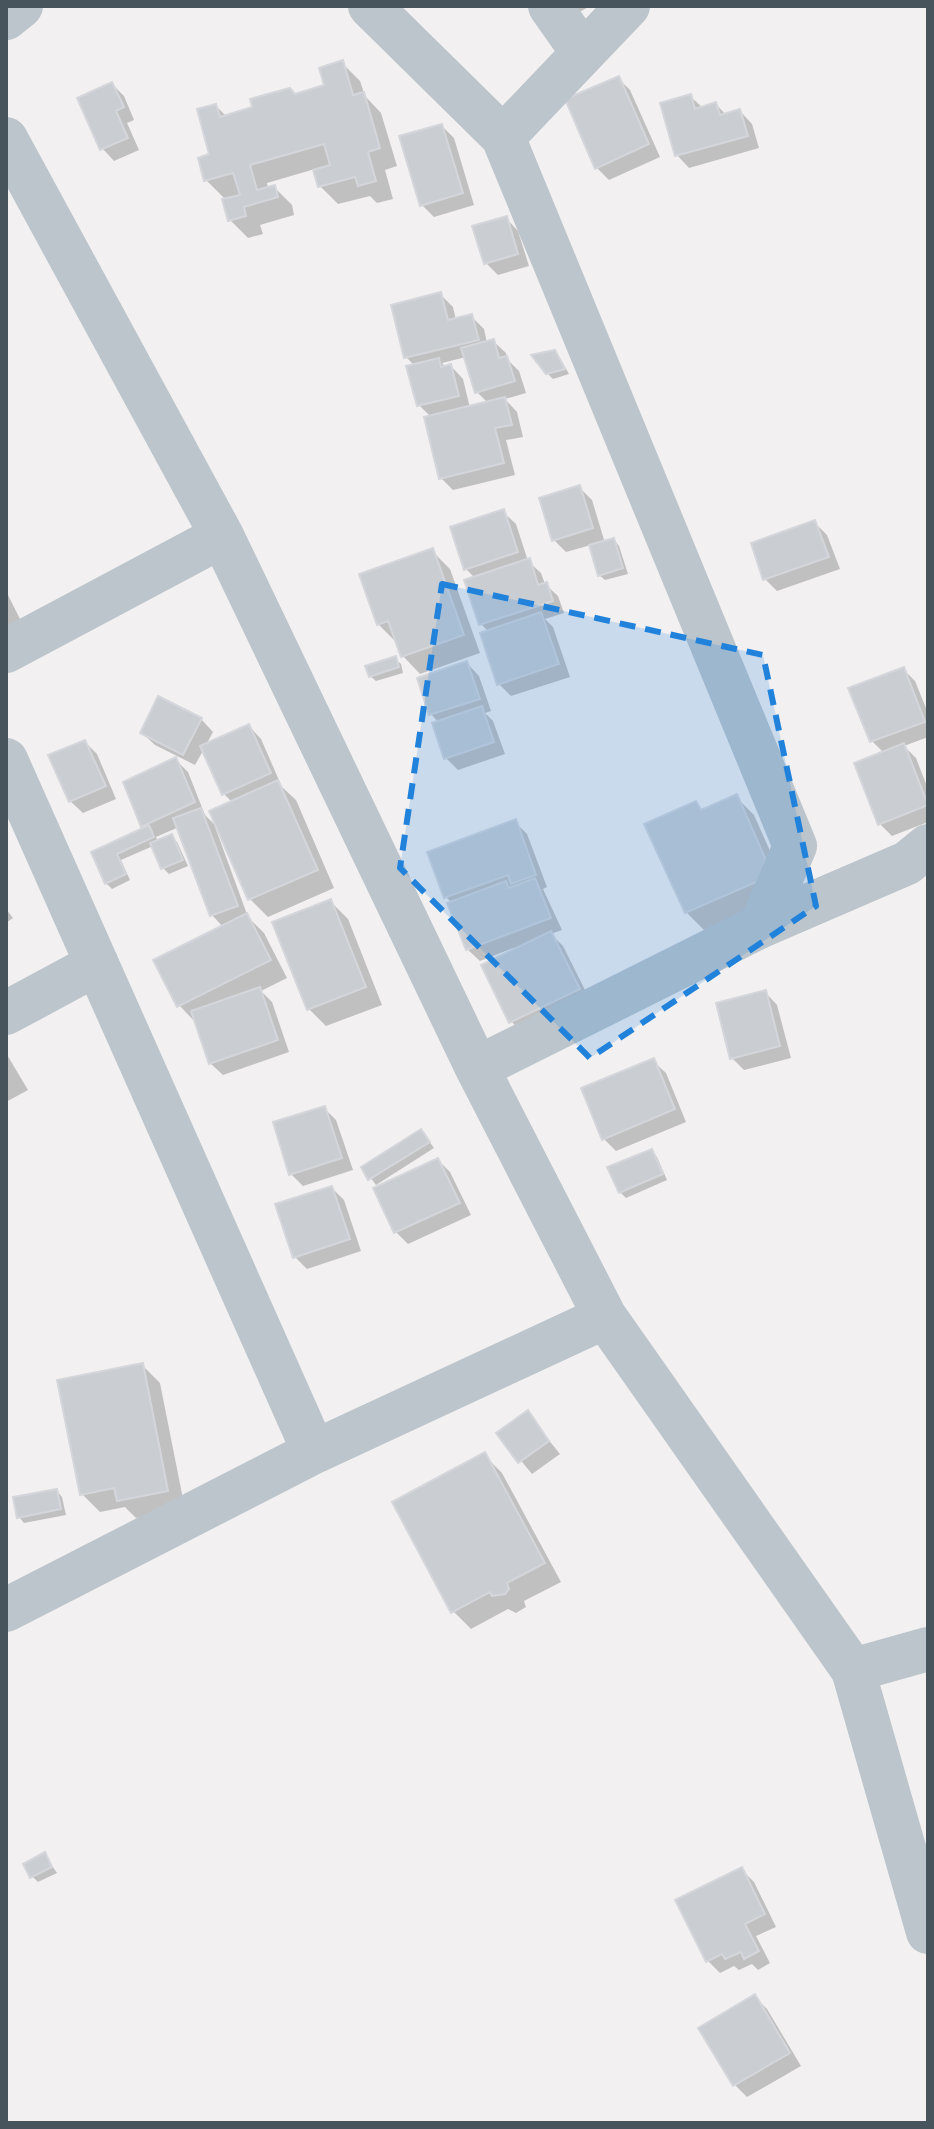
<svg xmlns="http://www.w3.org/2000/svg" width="934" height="2129" font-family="'Asap Condensed',sans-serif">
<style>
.shadow{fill:#0003;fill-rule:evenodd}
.building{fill:#cacdd2;stroke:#d4d6db;stroke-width:2}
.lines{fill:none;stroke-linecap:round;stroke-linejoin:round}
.minor{stroke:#bcc5cc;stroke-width:44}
.marked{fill:#2182db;fill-opacity:0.2;stroke:#2182db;stroke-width:6;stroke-dasharray:16 10;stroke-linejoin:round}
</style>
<rect width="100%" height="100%" fill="#f2f0f0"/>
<!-- shadow -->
<path class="shadow" d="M571 6H590L578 13Z
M342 63 360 81 365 96 381 113 397 166 385 170 393 199 377 203 370 196 338 204 320 186 315 169 267 183 268 189 274 187 292 205 294 215 260 225 263 234 248 238 230 220 226 200 206 180 212 156 216 106 227 117 327 87Z
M618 78 630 90 660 157 609 180 597 168Z
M112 84 124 96 134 120 127 123 139 150 114 161 102 148Z
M691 97 703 108 716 104 726 115 740 111 752 124 759 148 689 168 677 155Z
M442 126 454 138 474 205 434 217 422 205Z
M506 218 518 231 529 266 498 275 486 263Z
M441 295 453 307 456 320 472 317 484 329 487 343 493 341 506 353 507 359 519 371 526 393 505 399 517 412 523 437 506 440 515 475 453 490 441 478 431 417 419 405 415 366 406 357ZM466 357 477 392 488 403 470 408 463 379 451 366 446 368 442 363Z
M554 352 560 358 569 374 553 379 547 373Z
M579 487 592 500 605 543 614 540 619 546 628 574 605 580 599 575 591 545 566 552 554 540Z
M503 512 516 524 528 561 541 573 545 584 558 596 564 613 545 619 553 627 570 677 511 696 499 684 489 632 481 624 476 579 466 569Z
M815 523 827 535 840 569 777 591 765 579Z
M432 551 450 569 480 653 420 674 403 656 396 642 378 624Z
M6 591 21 621 6 628Z
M395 659 401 664 403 673 376 681 370 676Z
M467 663 479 676 491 711 485 713 493 721 505 754 458 770 446 758 439 723 431 714Z
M903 669 915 681 928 713V737L904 746 916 758 928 789V822L892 836 880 824 884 753 872 741Z
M201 719 213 732 206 745 249 726 261 739 282 787 296 800 334 888 268 917 250 899 232 802 224 794 204 749 195 765 155 745 142 733Z
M85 742 97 754 116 799 83 813 70 801Z
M176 760 188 772 205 815 214 824 248 917 264 933 287 978 261 991 272 1002 289 1052 223 1075 210 1063 197 1024 179 1005 223 927 212 915 179 827 156 837 158 842 171 836 177 842 188 866 169 874 163 868 153 846 121 860 130 880 112 889 106 883 93 853 146 829 143 826Z
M736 797 754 815 782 878 780 896 704 930 686 912 696 803 704 811Z
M515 822 527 834 547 887 543 889 562 930 551 934 563 946 591 1002 523 1034 511 1021 513 948 480 961 467 949 452 903 446 897Z
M330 901 348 919 382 1005 326 1026 308 1008Z
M6 909 13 918 6 923Z
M765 992 777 1005 791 1058 744 1070 732 1058Z
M6 1053 28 1090 6 1102Z
M653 1061 666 1073 686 1122 616 1151 604 1139Z
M324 1108 336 1120 353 1170 303 1186 291 1174Z
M426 1137 434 1148 376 1185 363 1168Z
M651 1151 657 1157 667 1180 626 1198 620 1192Z
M438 1160 450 1172 471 1215 408 1244 396 1232 376 1189Z
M332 1188 344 1200 361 1251 307 1269 295 1257Z
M142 1365 160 1383 185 1509 136 1518 125 1507 100 1512 82 1494Z
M527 1413 560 1454 532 1474 498 1433Z
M484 1455 502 1473 561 1582 524 1601 526 1607 516 1613 508 1609 471 1629 453 1611Z
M57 1491 62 1497 66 1515 24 1523 19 1517Z
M45 1855 57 1873 38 1882 32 1876Z
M742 1870 754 1882 776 1927 756 1936 770 1963 758 1970 752 1964 739 1970 734 1966 720 1973 708 1961Z
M755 1997 767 2009 801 2066 747 2097 735 2085 701 2029Z"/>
<!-- building -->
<path class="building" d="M343 60 353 95 364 92 380 148 368 152 376 181 358 186 355 177 318 187 313 170 330 165 324 144 250 165 257 190 275 185 278 197 244 207 246 216 228 221 222 199 240 195 233 173 204 181 198 158 209 154 197 109 216 104 220 117 252 107 250 99 290 88 295 94 324 85 319 68Z
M619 76 649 144 595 169 565 99Z
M112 82 124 107 116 111 128 138 100 150 77 98Z
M691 94 695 109 716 102 720 115 740 109 748 136 675 156 660 103Z
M442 124 463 193 420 206 399 136Z
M507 216 518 254 484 264 472 226Z
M441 292 448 320 472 314 479 340 404 358 391 305Z
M494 339 499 358 507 356 515 381 475 393 461 348Z
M555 350 565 369 546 374 531 355Z
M439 358 441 367 451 364 459 396 417 406 406 366Z
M505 397 512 425 495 428 504 463 439 479 424 417Z
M580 485 593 528 552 541 539 498Z
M504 509 518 552 464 570 450 527Z
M815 520 829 557 763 580 751 543Z
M614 538 623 568 598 576 589 545Z
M433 548 464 635 401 657 388 621 377 625 359 574Z
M530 558 538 585 547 582 553 601 479 625 464 580Z
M541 612 559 664 497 685 480 633Z
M396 656 399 667 369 677 365 666Z
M467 661 480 699 429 715 417 678Z
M904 667 925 722 870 742 848 688Z
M158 696 202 718 183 755 140 733Z
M482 706 494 742 444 759 432 723Z
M249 724 271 773 222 795 200 746Z
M85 740 106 786 69 802 48 755Z
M904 743 928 805 878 825 854 763Z
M176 757 195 802 141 827 123 782Z
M278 780 318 870 248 900 209 811Z
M737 794 765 858 763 879 685 913 644 824 696 801 701 810Z
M201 808 238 906 210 916 173 818Z
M516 819 536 875 511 884 508 875 444 898 427 852Z
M149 825 154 837 117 854 126 874 105 884 91 852Z
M172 834 183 860 161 869 150 843Z
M535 878 551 918 466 950 447 903 506 881 509 888Z
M331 899 366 987 307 1010 272 922Z
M247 913 271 960 177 1007 153 960Z
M551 931 580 989 509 1023 481 965Z
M260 987 278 1040 209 1064 191 1011Z
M766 990 780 1046 730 1059 716 1003Z
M654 1058 675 1109 602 1140 581 1088Z
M325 1106 342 1158 289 1175 273 1122Z
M421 1129 430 1142 368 1180 361 1167Z
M652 1149 663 1174 619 1193 607 1167Z
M438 1158 460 1203 394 1233 373 1188Z
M332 1186 350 1239 293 1258 275 1204Z
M143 1363 168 1491 117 1501 114 1488 80 1495 57 1380Z
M528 1410 549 1441 518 1463 496 1433Z
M485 1452 545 1563 507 1583 509 1589 505 1594 492 1596 490 1592 451 1613 392 1502Z
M57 1489 61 1509 17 1518 13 1497Z
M45 1852 52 1867 30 1878 23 1864Z
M742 1867 765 1914 745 1924 759 1951 744 1959 741 1952 725 1959 722 1954 706 1962 675 1900Z
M755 1994 790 2053 733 2086 698 2028Z"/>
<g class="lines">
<!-- minor -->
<path class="minor" d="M370 6 503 137 795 846 761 926 477 1068
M550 6 583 53
M6 18 21 6
M503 137 628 6
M6 139 222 536 477 1068 605 1317 853 1670 928 1932
M6 651 222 536
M6 760 314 1452
M761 926 907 863 928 846
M6 1013 97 964
M6 1610 314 1452 605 1317
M853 1670 928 1649"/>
</g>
<!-- marked area -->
<path class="marked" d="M442 584 763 655 816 906 590 1058 400 868Z"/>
<!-- border -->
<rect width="934" height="2129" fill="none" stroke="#48545c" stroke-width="16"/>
</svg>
